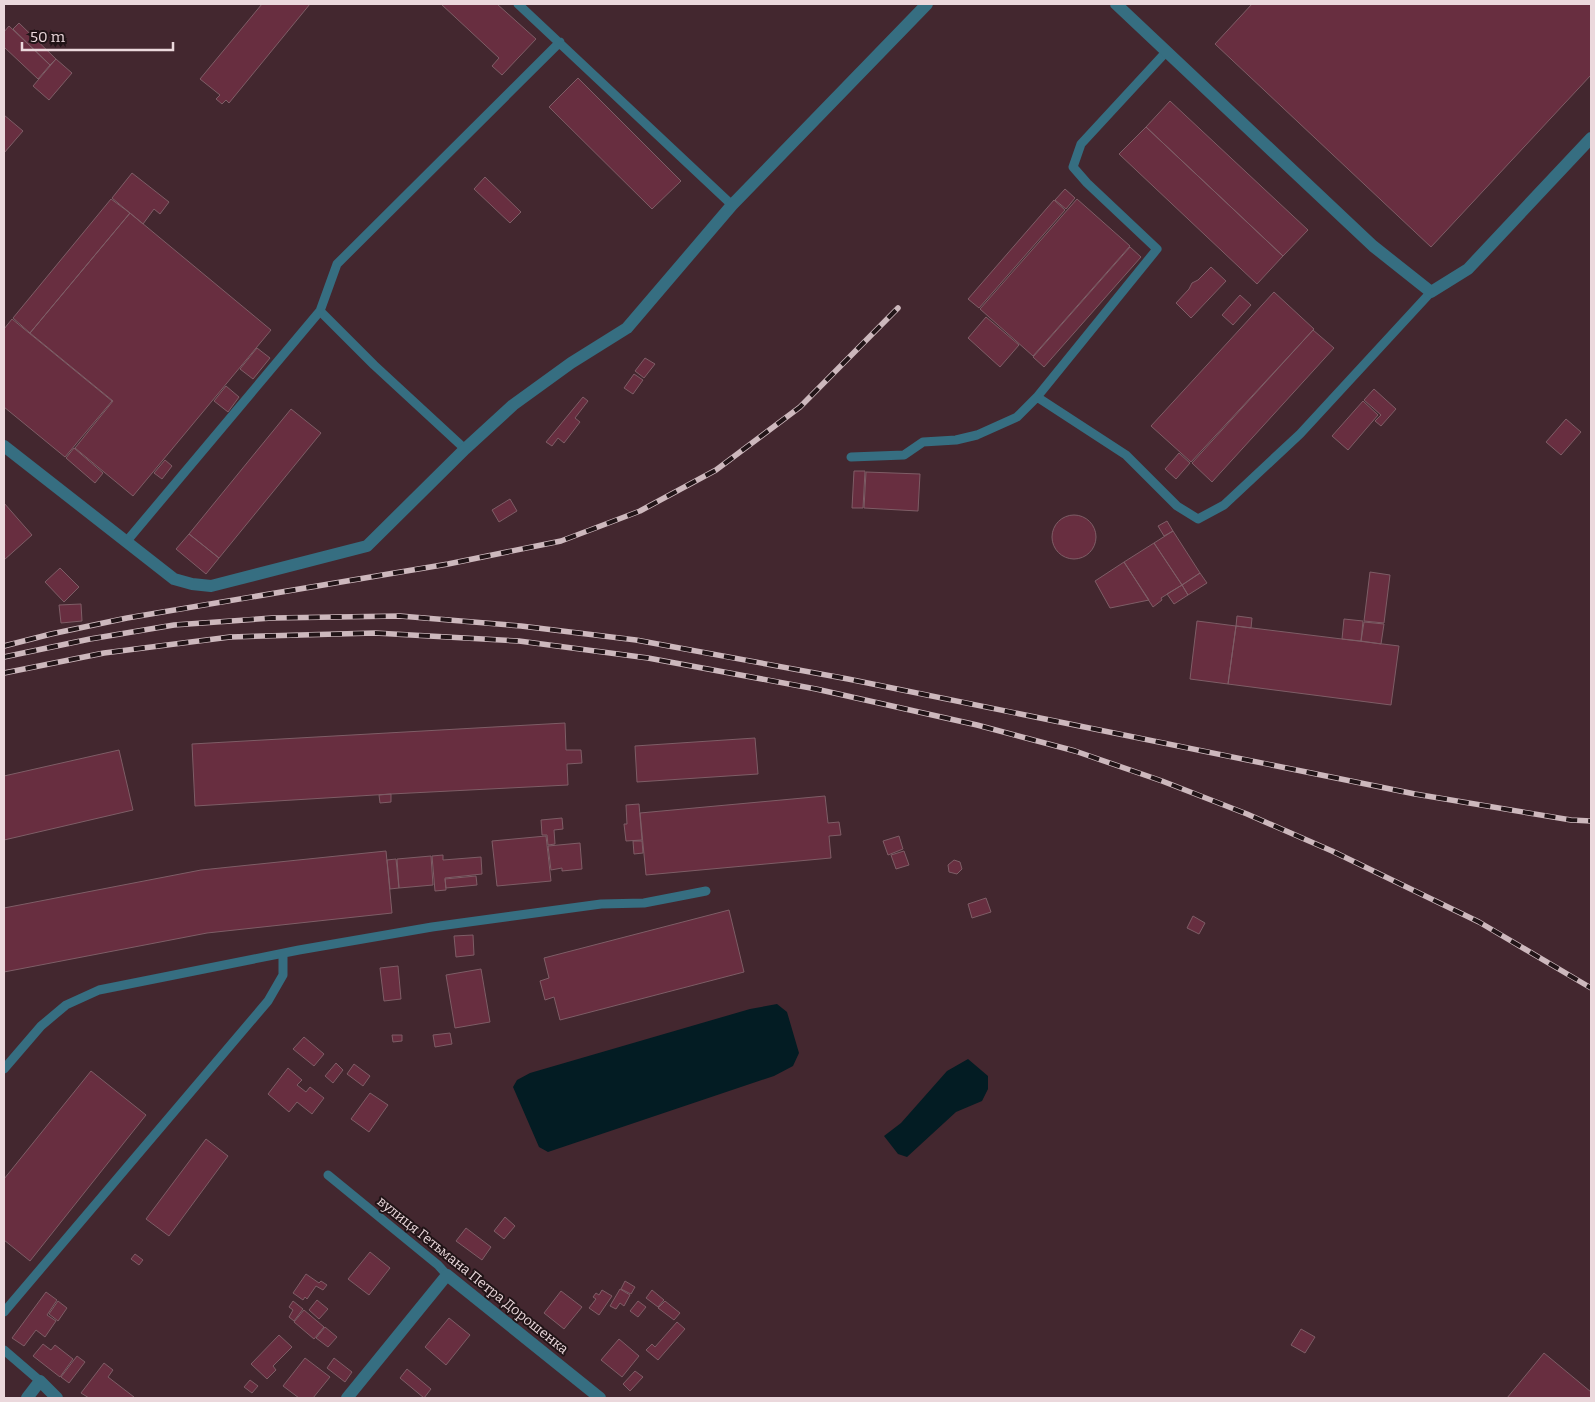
<svg xmlns="http://www.w3.org/2000/svg" width="1595" height="1402" font-family="Bitter,serif">
<style>
.water{fill:#031c23}
.building{fill:#682e40;stroke:#7e5d66}
.lines{fill:none;stroke-linecap:round;stroke-linejoin:round}
.lane{stroke:#366e81;stroke-width:9}
.street{stroke:#366e81;stroke-width:12}
.rail-casing{stroke:#cdb8bd;stroke-width:5.5}
.rail{stroke:#211417;stroke-width:4;stroke-dasharray:11;stroke-linecap:butt}
.labels{text-anchor:middle;stroke-width:4;stroke-linejoin:round;paint-order:stroke}
.street-label{font-size:14px;fill:#ebd8dc;stroke:#211417}
</style>
<rect width="100%" height="100%" fill="#43272f"/>
<!-- water -->
<path class="water" d="M777 1004 787 1012 799 1053 793 1066 774 1076 548 1152 539 1147 513 1087 517 1080 530 1073 750 1009Z
M968 1059 988 1076V1089L982 1101 956 1112 907 1157 898 1154 884 1136 901 1123 947 1071Z"/>
<!-- building -->
<path class="building" d="M262 4H310L229 103 226 100 222 104 216 99 220 95 200 79Z
M441 4H497L536 39 502 75 492 66 499 58Z
M1252 4H1591V75L1431 247 1215 44Z
M19 23 56 59 50 65 13 29Z
M9 26 50 65 38 79 4 47V32Z
M56 59 72 73 49 100 33 86Z
M578 78 681 181 652 209 549 107Z
M1170 101 1308 230 1283 256 1146 127Z
M4 115 23 131 4 153Z
M1146 127 1283 256 1257 284 1119 154Z
M132 173 169 202 160 214 154 209 143 224 112 198Z
M485 177 521 212 510 223 474 189Z
M1065 189 1075 198 1066 209 1055 200Z
M111 199 130 213 30 333 13 318Z
M1077 199 1130 246 1033 356 980 309Z
M1054 200 1065 210 979 308 968 299Z
M130 213 271 330 133 496 75 448 113 401 30 333Z
M1130 247 1141 257 1044 367 1033 357Z
M1211 267 1226 281 1191 318 1176 303 1189 289 1192 283 1198 280Z
M1274 292 1314 329 1191 462 1151 426Z
M1240 295 1251 305 1233 325 1222 315Z
M986 317 1019 345 1000 367 968 338Z
M12 319 112 401 65 457 4 407V329Z
M1313 330 1334 348 1212 482 1192 463Z
M257 348 270 358 253 379 240 369Z
M645 358 655 364 644 378 635 371Z
M634 374 643 380 633 394 624 388Z
M226 386 239 397 228 412 214 401Z
M1374 389 1396 409 1381 426 1375 421 1381 415 1364 400Z
M583 397 588 401 575 418 580 422 564 443 558 438 552 446 546 442Z
M1363 401 1378 415 1348 450 1332 436Z
M291 409 321 433 219 558 189 534Z
M1566 419 1581 432 1561 455 1546 442Z
M74 448 103 473 95 483 66 458Z
M1179 453 1190 463 1176 479 1165 469Z
M165 460 172 466 162 479 154 473Z
M854 471H865L863 508H852Z
M866 472 920 474 918 511 864 508Z
M510 499 517 511 499 522 492 510Z
M4 503 32 535 4 560Z
M1052 537a22 22 0 1 1 44 0a22 22 0 1 1-44 0Z
M1167 521 1173 531 1164 536 1158 526Z
M1173 531 1200 573 1182 585 1154 543Z
M189 534 219 558 206 574 176 549Z
M1154 543 1182 585 1161 598 1162 600 1153 607 1124 562Z
M1124 562 1149 600 1110 608 1095 581Z
M60 568 79 587 64 602 45 582Z
M1370 572 1390 575 1384 623 1364 621Z
M1200 573 1207 583 1188 595 1182 585Z
M1182 585 1188 595 1174 604 1167 594Z
M81 604 82 621 61 623 59 605Z
M1237 616 1252 618 1251 628 1236 626Z
M1344 619 1363 621 1361 641 1342 639Z
M1197 621 1236 626 1228 684 1190 679Z
M1364 622 1384 624 1381 644 1361 641Z
M1236 626 1399 646 1391 705 1228 684Z
M565 723 566 750H581L582 763 567 764 568 785 391 794 195 806 192 744Z
M755 738 758 774 637 782 635 746Z
M119 750 133 810 4 840V776Z
M391 794V802L380 803 379 795Z
M825 796 828 823 839 822 841 835 829 836 831 858 646 875 640 813Z
M639 804 642 840 626 841 624 824H627L626 805Z
M562 818 563 829 554 830 555 844 548 845 547 835H542L541 820Z
M546 836 551 881 497 886 492 841Z
M899 836 903 849 888 855 883 841Z
M633 841H642L643 853 634 854Z
M580 843 582 869 562 871V868L551 870 548 846Z
M386 851 392 913 207 933 4 972V908L201 870Z
M904 851 909 865 896 869 891 855Z
M443 855V860L481 857 482 874 445 878 446 890 435 891 432 856Z
M431 856 433 885 399 888 397 859Z
M396 859 399 888 390 889 387 860Z
M954 860 960 862 962 869 957 874 949 872 948 865Z
M476 876 477 885 446 888 445 879Z
M986 898 991 912 972 918 968 904Z
M729 910 744 972 560 1020 554 997 545 1000 540 981 549 978 544 958Z
M1193 916 1205 923 1199 934 1187 928Z
M473 935 474 955 456 957 454 936Z
M398 966 401 999 384 1001 380 968Z
M481 969 490 1022 455 1028 446 975Z
M450 1033 452 1044 435 1047 433 1035Z
M392 1035H402V1041L393 1042Z
M304 1037 324 1054 314 1066 293 1049Z
M336 1063 343 1070 333 1083 325 1076Z
M354 1064 370 1076 363 1086 347 1074Z
M288 1068 302 1080 297 1085 306 1092 310 1087 324 1098 312 1114 297 1102 289 1112 268 1094Z
M91 1071 146 1115 30 1261 4 1240V1179Z
M370 1093 388 1105 369 1132 351 1119Z
M206 1139 228 1156 169 1236 146 1219Z
M505 1217 515 1226 504 1239 494 1231Z
M466 1228 491 1247 482 1260 456 1241Z
M370 1252 390 1268 369 1295 348 1279Z
M135 1254 143 1260 139 1265 131 1259Z
M306 1274 319 1283 321 1281 327 1285 323 1290 316 1286 307 1299 305 1297 303 1300 293 1293Z
M625 1281 635 1287 631 1294 621 1289Z
M620 1289 630 1295 624 1306 620 1303 616 1309 610 1306Z
M602 1290 612 1296 599 1315 589 1308 596 1299 593 1297 596 1293 599 1295Z
M652 1290 664 1300 658 1307 646 1298Z
M561 1291 582 1307 564 1329 544 1313Z
M46 1292 57 1300 47 1315 56 1321 45 1337 36 1330 24 1346 12 1338Z
M317 1300 328 1309 319 1319 309 1310Z
M58 1301 67 1308 58 1321 49 1314Z
M293 1301 303 1309 294 1321 289 1317 293 1310 289 1307Z
M638 1301 646 1307 638 1317 630 1311Z
M665 1301 680 1313 674 1320 658 1308Z
M304 1310 324 1327 314 1339 294 1322Z
M449 1318 470 1335 446 1365 425 1347Z
M677 1322 685 1329 658 1360 646 1350 652 1344 655 1347Z
M325 1327 337 1337 328 1347 316 1338Z
M1301 1329 1315 1337 1305 1353 1291 1345Z
M279 1335 292 1347 273 1366 276 1370 267 1379 251 1364Z
M619 1339 639 1356 622 1377 601 1360Z
M43 1344 51 1350 55 1345 73 1359 60 1377 33 1356Z
M1544 1353 1591 1392V1398H1507Z
M77 1356 85 1362 69 1383 61 1377Z
M305 1358 330 1377 313 1398H299L283 1386Z
M334 1358 352 1372 345 1382 327 1368Z
M104 1363 113 1370 108 1377 134 1397 133 1398H89L81 1393Z
M407 1369 431 1389 424 1398 400 1378Z
M635 1371 643 1377 630 1391 623 1384Z
M250 1380 258 1386 252 1393 244 1387Z"/>
<g class="lines">
<!-- lane -->
<path class="lane" d="M518 4 732 205
M1166 52 1081 144 1073 167 1087 183 1157 249 1037 397 1126 455 1177 506 1198 519 1224 505 1300 434 1431 292
M465 449 374 365 320 311 337 264 560 42
M851 457 904 455 923 442 956 440 977 435 1017 417 1037 397
M126 542 320 311
M4 1069 41 1026 66 1005 99 990 299 950 432 927 601 904 644 903 706 891
M328 1175 438 1265 447 1275
M4 1312 268 1001 283 975V954
M4 1350 40 1381"/>
<!-- street -->
<path class="street" d="M1116 4 1373 246 1431 292 1468 269 1591 138
M4 446 174 579 192 584 211 586 367 546 465 449 513 405 571 363 627 328 732 205 927 4
M27 1398 40 1381 57 1398
M347 1398 447 1275 600 1398"/>
<defs>
<path id="rail" d="M4 646 51 634 127 618 448 564 561 541 640 511 716 470 800 407 898 308
M4 657 90 639 174 625 272 618 400 616 521 626 636 640 848 679 1415 794 1571 820 1591 821
M4 673 104 653 230 637 375 633 519 641 648 658 816 689 977 725 1075 751 1162 781 1247 814 1332 851 1479 922 1591 988"/>
</defs>
<!-- rail casing -->
<use href="#rail" class="rail-casing"/>
<!-- rail -->
<use href="#rail" class="rail"/>
</g>
<g class="labels">
<!-- street labels -->
<g class="street-label">
<text transform="translate(473 1275) rotate(39)" y="5">вулиця Гетьмана Петра Дорошенка</text>
</g>
</g>
<!-- border -->
<rect width="1595" height="1402" fill="none" stroke="#ebd8dc" stroke-width="10"/>
<!-- scale -->
<path d="M22 42v8h151v-8" fill="none" stroke="#ebd8dc" stroke-width="2.5"/>
<text x="30" y="42" font-size="15" fill="#ebd8dc" stroke="#211417" stroke-width="4" paint-order="stroke">50 m</text>
</svg>
